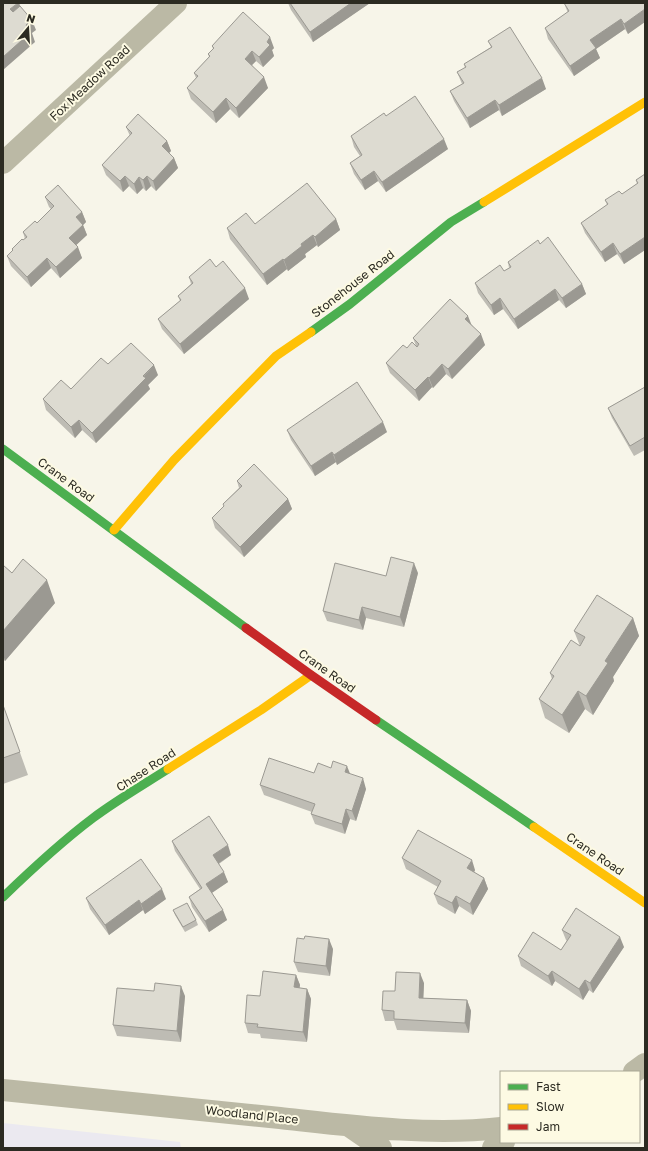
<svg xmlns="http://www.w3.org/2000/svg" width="648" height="1151" font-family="'Golos Text',sans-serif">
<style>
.green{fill:#ebe9f0}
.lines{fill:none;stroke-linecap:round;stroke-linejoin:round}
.street{stroke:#bbb9a5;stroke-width:22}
.fast{stroke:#4caf50;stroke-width:9}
.slow{stroke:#ffc107;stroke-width:9}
.jam{stroke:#c62828;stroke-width:9}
.wall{fill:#bebcb4}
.shaded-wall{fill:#9b9992}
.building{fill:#dddbd1;stroke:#9b9992}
.labels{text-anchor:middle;stroke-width:4;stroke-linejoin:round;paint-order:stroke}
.street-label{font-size:12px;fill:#2c2b22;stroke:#fdfae3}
</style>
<rect width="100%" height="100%" fill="#f7f5e9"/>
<!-- green -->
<path class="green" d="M3 1123 180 1142 181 1148H3Z"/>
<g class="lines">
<!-- street -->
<path class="street" d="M3 163 176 3
M634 1072 645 1064
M3 1090C95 1099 188 1109 280 1118 353 1126 428 1136 501 1128
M349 1126 381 1148
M493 1148 504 1142"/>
<!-- fast -->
<path class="fast" d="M311 332 350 304 451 222 484 202
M3 449 246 628
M376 720 534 827
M3 897C32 869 61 842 93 818 117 800 143 785 168 769"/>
<!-- slow -->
<path class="slow" d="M484 202 645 102
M114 530 174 460 276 356 311 332
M168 769 261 710 311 675
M534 827 645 903"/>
<!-- jam -->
<path class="jam" d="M246 628 311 675 376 720"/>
</g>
<!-- wall -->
<path class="wall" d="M288 3H370L313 42 291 10Z
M564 3H645L628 34 625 29 596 49 600 58 574 76 548 39 545 28 568 13Z
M488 41 546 89 502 116 499 110 470 128 454 101 450 91 462 84 457 72 465 68 464 64 491 47Z
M212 46 274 48 272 50 274 56 263 67 256 61 252 65 268 88 239 118 230 109 216 123 191 99 187 88 196 78 194 73 209 57 208 54 213 49Z
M386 116 448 149 386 192 378 181 365 190 354 174 350 163 360 156 354 147 351 136Z
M126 127 167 141 171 151 169 153 174 158 178 168 156 191 151 186 146 191 143 188 137 194 129 186 123 192 106 175 102 165 130 136Z
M645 174V250L624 264 617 254 605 262 585 233 581 223 607 205 605 200 622 194 637 184 636 180Z
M45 197 82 212 86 222 83 225 87 235 76 245 82 258 60 278 51 268 31 287 11 266 7 256 12 251V249L25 239 23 232 37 223 51 209 49 207Z
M336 219 340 230 318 247 317 245 305 254 306 257 288 271 287 269 267 285 230 239 227 228 255 224Z
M540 244 582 284 586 294 566 308 559 300 518 329 503 309 494 315 478 293 475 283 504 271 509 268 508 262Z
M216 267 249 299 184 354 162 329 158 319 180 301 178 296 191 284 189 277Z
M472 325 485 345 452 379 446 374 433 388 432 387 419 401 390 373 386 363 407 348 416 346 413 338Z
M108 364 158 375 148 385 150 389 96 443 82 430 75 438 46 410 43 399 71 389Z
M645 387V450L634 456 612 418 608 408Z
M287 430 387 432 337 465 336 462 315 476 291 440Z
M237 481 288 499 292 509 244 557 215 528 212 518 224 506 223 504 239 488Z
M3 565 12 573 55 603 5 661 3 659Z
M418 573 404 627 366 618 363 630 327 621 323 611 386 576Z
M633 618 639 636 613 677 614 681 593 715 585 709 569 733 545 718 539 699 552 679 550 673 580 646 574 631Z
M3 705 28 775 3 784Z
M314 773 350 774 366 789 356 821 350 819 345 834 315 824 311 814 312 812 264 795 260 785Z
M172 841 231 855 219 864 228 882 212 893 227 920 209 932 192 907 189 897 200 889 175 851Z
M402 858 475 870 474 872 484 878 488 889 473 915 459 906 455 914 438 904 434 894 438 887 406 869Z
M86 898 166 899 145 914 143 910 109 935 90 909Z
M173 910 196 920 198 925 185 932 175 915Z
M562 930 624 947 593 993 589 990 583 1000 555 981 552 986 521 966 518 956 561 950 567 941 566 940Z
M304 939 333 949 330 976 298 972 294 962Z
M296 975 300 985 299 988 307 989 311 999 307 1042 261 1038 260 1034 248 1033 245 1023 260 996Z
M424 983 423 998 467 1000 471 1011 469 1033 397 1030 394 1021H385L382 1010 395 991Z
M154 991 185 996 181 1042 117 1036 113 1025Z"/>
<!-- shaded-wall -->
<path class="shaded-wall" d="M18 3H19L23 12 14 19 10 9Z
M351 3H370L313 42 310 32Z
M645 9V22L628 34 624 24Z
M621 19 625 29 596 49 600 58 574 76 570 66 590 40Z
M32 20 36 30 32 33 35 42 3 70V57L26 25Z
M270 37 274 48 272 50 274 56 263 67 259 57 267 42Z
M252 51 256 61 248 69 245 59Z
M264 77 268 88 239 118 236 108Z
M542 78 546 89 502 116 499 105Z
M226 98 230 109 216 123 213 112Z
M495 100 499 110 470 128 467 118Z
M444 139 448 149 386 192 382 182Z
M167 141 171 151 166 156 162 146Z
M174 158 178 168 156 191 153 181Z
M374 171 378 181 365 190 361 180Z
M125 176 129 186 123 192 120 181Z
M147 176 151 186 146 191 143 180Z
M139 177 143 188 137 194 134 184Z
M82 212 86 222 83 225 87 235 73 248 69 238 76 217Z
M336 219 340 230 318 247 315 237Z
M313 235 317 245 305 254 306 257 288 271 284 260 301 244Z
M645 237V250L624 264 620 254Z
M613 243 617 254 605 262 601 252Z
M78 247 82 258 60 278 56 267Z
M47 258 51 268 31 287 27 277Z
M283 259 287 269 267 285 263 274Z
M582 284 586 294 566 308 562 298Z
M245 288 249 299 184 354 180 344Z
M555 289 559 300 518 329 514 319Z
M500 298 503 309 494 315 491 305Z
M468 316 472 326 465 319Z
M481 334 485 345 452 379 448 369Z
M442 364 446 374 433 388 429 378Z
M154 365 158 375 148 385 150 389 96 443 92 433Z
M428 377 432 387 419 401 415 390Z
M79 420 82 430 75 438 71 427Z
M383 422 387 432 337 465 334 455Z
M332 452 336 462 315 476 311 466Z
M288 499 292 509 244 557 240 547Z
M414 563 418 573 404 627 400 617Z
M47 580 55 603 5 661 3 654V631Z
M362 607 366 618 363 630 359 620Z
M633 618 639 636 613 677 614 681 593 715 586 696 605 661Z
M578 691 585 709 569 733 562 715Z
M347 766 351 776 345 772Z
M363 778 366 789 356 821 352 811Z
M346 809 350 819 345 834 342 824Z
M228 845 231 855 216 865 213 855Z
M472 860 475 870 471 879 467 868Z
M224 872 228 882 210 894 206 884Z
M484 878 488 889 473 915 470 904Z
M162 889 166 899 145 914 141 904Z
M456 896 459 906 455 914 452 903Z
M139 900 143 910 109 935 105 925Z
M223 910 227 920 209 932 205 921Z
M620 937 624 947 593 993 590 983Z
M329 939 333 949 330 976 326 966Z
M552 971 555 981 552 986 548 976Z
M420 973 424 983 423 1008 419 998Z
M296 975 300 985 298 998 294 987Z
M585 980 589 990 583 1000 579 989Z
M181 986 185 996 181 1042 177 1031Z
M307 989 311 999 307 1042 303 1032Z
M467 1000 471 1011 469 1033 465 1023Z"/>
<!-- building -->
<path class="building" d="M3 3H18L10 9 13 12 20 6 32 20 26 25 31 32 3 57Z
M290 3H351L310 32Z
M564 3H645V9L624 24 621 19 590 40 596 48 570 66 545 28 569 11Z
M243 12 270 37 267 42 270 45 259 57 252 51 245 59 264 77 236 108 226 98 213 112 187 88 198 76 194 73 210 56 208 54 214 48 212 46Z
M510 27 542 78 499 105 495 100 467 118 450 91 464 83 457 72 466 67 464 64 492 47 488 41Z
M415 96 444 139 382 182 374 171 361 180 350 163 362 155 351 136 384 113 386 116Z
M138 114 167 141 162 146 174 158 153 181 147 176 143 180 139 177 134 184 125 176 120 181 102 165 132 133 126 127Z
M645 174V237L620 254 613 243 601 252 581 223 608 204 605 200 619 191 622 194 638 183 636 180Z
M307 183 336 219 315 237 313 235 301 244 302 246 284 260 283 259 263 274 227 228 246 213 255 224Z
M58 185 82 212 76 217 83 225 69 238 78 247 56 267 47 258 27 277 7 256 13 250 12 249 22 239 23 240 27 237 23 232 35 221 37 223 54 206 45 197Z
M548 237 582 284 562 298 555 289 514 319 500 298 491 305 475 283 500 265 504 271 511 267 508 262 538 240 540 244Z
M210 259 216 267 223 261 245 288 180 344 158 319 181 300 178 296 193 283 189 277Z
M450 299 468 316 465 319 481 334 448 369 442 364 429 378 428 377 415 390 386 363 403 345 407 348 412 342 417 347 419 344 413 338Z
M131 343 154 365 143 376 146 378 92 433 79 420 71 427 43 399 61 380 71 389 101 358 108 364Z
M357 382 383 422 334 455 332 452 311 466 287 430Z
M645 387V437L630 446 608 408Z
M254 464 288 499 240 547 212 518 224 506 223 504 242 486 237 481Z
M391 557 414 563 400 617 362 607 359 620 323 611 335 563 386 576Z
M23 559 47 580 3 631V565L12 573Z
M597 595 633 618 605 661 608 663 586 696 578 691 562 715 539 699 554 676 550 673 571 640 580 646 585 637 574 631Z
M3 705 20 752 3 758Z
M269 758 314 773 318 763 331 768 333 761 347 766 345 772 363 778 352 811 346 809 342 824 311 814 315 804 260 785Z
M209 816 228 845 213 855 224 872 206 884 223 910 205 921 189 897 202 888 172 841Z
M418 830 472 860 467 868 484 878 470 904 456 896 452 903 434 894 441 881 402 858Z
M141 859 162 889 141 904 139 900 105 925 86 898Z
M187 903 196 920 183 927 173 910Z
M576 908 620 937 590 983 585 980 579 989 552 971 548 976 518 956 533 932 561 950 571 935 562 930Z
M305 936 329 939 326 966 294 962 297 938 304 939Z
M263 971 296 975 294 987 307 989 303 1032 257 1027 258 1024 245 1023 247 995 260 996Z
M396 972 420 973 419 998 467 1000 465 1023 394 1019V1011L382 1010 383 991H395Z
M155 983 181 986 177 1031 113 1025 117 988 154 991Z"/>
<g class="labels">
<!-- street labels -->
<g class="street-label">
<text transform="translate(90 83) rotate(-43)" y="4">Fox Meadow Road</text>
<text transform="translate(353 284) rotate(-38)" y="4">Stonehouse Road</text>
<text transform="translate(66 480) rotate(36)" y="4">Crane Road</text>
<text transform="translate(327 671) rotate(35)" y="4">Crane Road</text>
<text transform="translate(146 770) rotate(-33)" y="4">Chase Road</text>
<text transform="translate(595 854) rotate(34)" y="4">Crane Road</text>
<text transform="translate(252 1115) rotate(6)" y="4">Woodland Place</text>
</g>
</g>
<!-- border -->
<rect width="648" height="1151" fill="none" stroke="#2c2b22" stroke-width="8"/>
<!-- legend -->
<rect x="500" y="1071" width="140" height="72" fill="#fdfae3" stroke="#a9a796"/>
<rect x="508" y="1084" width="20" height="6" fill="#4caf50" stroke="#a9a796"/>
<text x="536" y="1091" font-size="12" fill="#2c2b22">Fast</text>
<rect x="508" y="1104" width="20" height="6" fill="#ffc107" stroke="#a9a796"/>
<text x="536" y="1111" font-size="12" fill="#2c2b22">Slow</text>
<rect x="508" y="1124" width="20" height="6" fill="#c62828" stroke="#a9a796"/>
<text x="536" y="1131" font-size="12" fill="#2c2b22">Jam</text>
<!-- north arrow -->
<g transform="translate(28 28) rotate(18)" stroke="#fdfae3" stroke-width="3" paint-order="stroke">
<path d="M0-3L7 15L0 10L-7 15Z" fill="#2c2b22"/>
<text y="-6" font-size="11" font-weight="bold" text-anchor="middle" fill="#2c2b22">N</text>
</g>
</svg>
